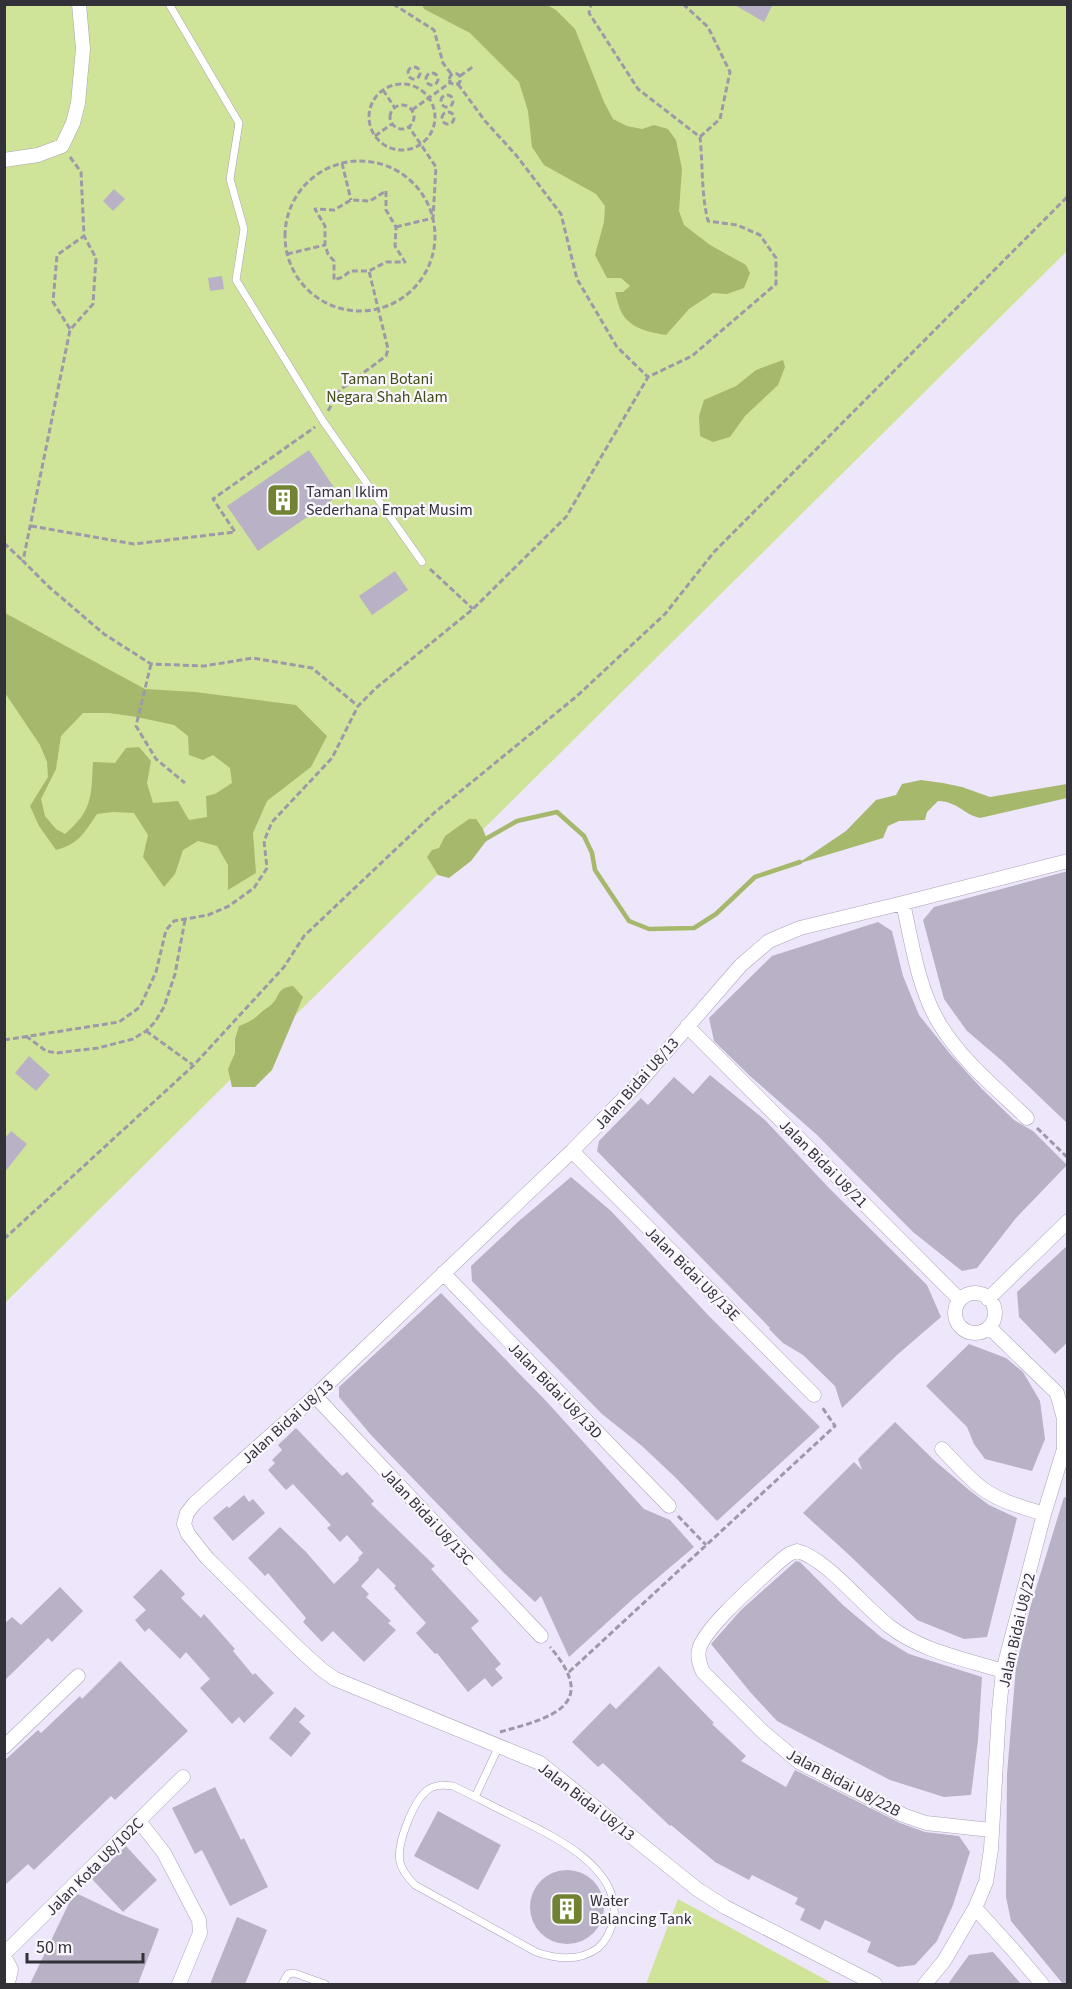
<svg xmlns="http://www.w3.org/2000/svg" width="1072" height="1989" font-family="'Source Sans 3',sans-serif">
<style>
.green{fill:#d0e499}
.water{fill:#a5b86c;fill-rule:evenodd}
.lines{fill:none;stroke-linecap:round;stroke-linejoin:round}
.stream{stroke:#a5b86c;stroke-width:4.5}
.building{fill:#b9b1c5}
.service-casing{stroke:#a9a2b5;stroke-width:8}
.minor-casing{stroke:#a9a2b5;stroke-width:15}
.path{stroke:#9e99a8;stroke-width:3;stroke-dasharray:6 3;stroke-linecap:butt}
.service{stroke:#fff;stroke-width:7}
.minor{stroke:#fff;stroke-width:14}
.labels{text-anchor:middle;stroke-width:4.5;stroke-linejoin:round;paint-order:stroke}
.park-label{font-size:16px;fill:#3f4b13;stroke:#f9f6fe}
.poi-label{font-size:16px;fill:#333138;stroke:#f9f6fe;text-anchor:start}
.street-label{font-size:16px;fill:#333138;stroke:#f9f6fe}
</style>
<rect width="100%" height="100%" fill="#eee6fb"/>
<!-- green -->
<path class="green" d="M5 5H1067V251L5 1303Z
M678 1899 828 1981 833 1984H646Z"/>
<!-- water -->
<path class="water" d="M545 4 556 10 575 29 604 102 613 119 627 126 642 129 654 125 668 129 676 140 682 169 679 211 684 225 710 245 746 265 750 273 744 288 727 294 713 293 689 309 666 335C652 333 632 329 623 315 619 309 617 299 615 292H623L630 286 621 278H607L595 255 604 222 605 206 596 194 544 165 532 147 528 111 519 82 470 33 424 9 422 5Z
M783 360 785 367 778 385 745 416 730 437 713 442 700 436 699 416 704 400 736 386 756 370Z
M5 613 145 689 195 692 296 705 327 736 311 767 267 801 253 833 256 873 228 890V865L217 846 198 841 183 850 175 874 164 887 143 857 148 835 134 813 113 812 97 814C84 833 79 844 56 850L39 826 30 806 48 777 47 762 40 745 5 693ZM83 713H109L137 717 174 725 188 736 189 755 203 760 213 755 230 768 232 783 215 794 206 796 207 817 189 820 178 801 153 803 147 783 151 761 139 747 126 748 115 763 93 762C91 796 93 810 65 834L56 829 45 816 41 799 56 769 61 736Z
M921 780 943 783 962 787 990 797 1067 784V798L980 818C961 813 959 802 938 801L927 812 925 820 899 821 888 826 883 838 797 864 846 831 876 800 896 795 902 784Z
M469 819H476L483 829 487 840 471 861 449 878 438 875 427 857 432 850 439 848 445 836Z
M293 986 303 997 272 1070 255 1087H232L228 1069 235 1053V1039L239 1026C252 1021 254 1019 264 1010 266 1008 269 1007 272 1004 281 995 276 988 293 986Z"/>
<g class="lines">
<!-- stream -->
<path class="stream" d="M482 841 517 821 557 812 584 836 592 853 595 870 629 921 649 929 694 928 716 914 755 877 800 862"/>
</g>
<!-- building -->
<path class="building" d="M733 4H773L764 22Z
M114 189 125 199 113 211 103 201Z
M222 276 224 289 210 291 208 278Z
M309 450 339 495 258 551 227 506Z
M395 571 408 590 372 615 359 596Z
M1068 871V1124L1001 1060 967 1031 944 999 923 920 934 907Z
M878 922 892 931 903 976 919 1015 951 1055 982 1089 1014 1120 1033 1131 1067 1165 1016 1218 977 1268 962 1271 913 1232 816 1134 750 1076 714 1041 709 1018 772 956Z
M29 1056 50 1075 36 1091 15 1073Z
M710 1075 765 1120 829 1188 927 1285 941 1317 897 1355 842 1408 835 1386 803 1355 783 1343 769 1329 770 1328 597 1151 599 1141 641 1098 648 1105 674 1077 693 1094Z
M11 1131 27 1144 4 1173V1139Z
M571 1177 611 1211 709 1316 820 1427 717 1521 676 1478 642 1446 602 1414 472 1281 471 1266 519 1221Z
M1068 1245V1342L1055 1354 1019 1317 1017 1292Z
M441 1293 547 1402 644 1509 670 1520 694 1547 635 1597 569 1657 541 1596 535 1602 504 1573 371 1435 339 1397V1387Z
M969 1344 1006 1358 1023 1372 1040 1401 1045 1439 1032 1471 985 1459 974 1444 967 1427 926 1386Z
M895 1422 935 1461 969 1490 989 1505 1017 1518 987 1637 964 1639 917 1620 847 1553 803 1513 854 1462 862 1470 858 1459Z
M296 1428 342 1476 347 1472 374 1501 371 1504 435 1566 431 1569 479 1621 471 1628 501 1664 495 1669 503 1678 492 1687 485 1678 468 1692 437 1653 435 1654 416 1633 426 1623 394 1588 396 1586 378 1568 361 1586 369 1594 366 1597 391 1621 388 1623 396 1630 364 1662 333 1631 322 1642 303 1622 306 1618 268 1573 265 1576 248 1558 280 1527 306 1552 334 1584 359 1560 358 1558 363 1553 347 1535 340 1542 327 1528 331 1525 293 1484 286 1490 268 1470 275 1463 272 1460 282 1450 278 1445Z
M244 1495 249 1502 253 1499 265 1513 233 1541 213 1518 227 1506 229 1508Z
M1064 1497 1068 1498V1984H1063L1011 1921 1006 1897 1007 1774 1016 1667 1030 1608Z
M796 1561 800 1562 844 1606 881 1637 909 1654 982 1677 978 1740 971 1795 944 1797 890 1780 777 1721 751 1693 711 1644 741 1610Z
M161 1569 185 1594 181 1598 201 1618 204 1614 235 1649 233 1651 253 1675 255 1673 274 1693 244 1723 239 1717 232 1724 200 1688 210 1679 186 1652 180 1659 149 1628 145 1632 135 1620 146 1610 133 1597Z
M60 1587 83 1611 52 1642 48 1638 4 1681V1624L12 1617 21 1625Z
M120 1661 188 1731 115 1800 111 1796 34 1870 28 1864 4 1886V1761L38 1730 41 1733 80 1696 82 1699Z
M659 1666 714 1723 712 1724 746 1756 741 1761 786 1787 795 1770 900 1823 925 1832 959 1836 970 1852 953 1905 937 1941 915 1965 898 1967 867 1952 871 1942 825 1920 820 1930 800 1920 805 1909 795 1904 798 1898 752 1875 749 1880 715 1862 671 1825 670 1826 603 1763 598 1767 572 1742 610 1703 616 1709Z
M295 1707 305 1716 299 1722 311 1733 291 1757 269 1738Z
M215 1787 241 1840 244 1838 268 1887 230 1906 202 1850 195 1854 172 1808Z
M438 1811 501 1845 478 1890 414 1856Z
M126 1846 157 1880 123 1912 92 1879Z
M530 1907a37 37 0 1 1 74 0a37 37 0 1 1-74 0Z
M78 1894 120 1914 159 1929 138 1984H30L70 1901Z
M237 1917 267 1930 245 1984H210Z
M993 1952 1021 1984H948L969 1955Z"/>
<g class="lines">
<defs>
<path id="service" d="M169 4 239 123 230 179 244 229 236 280 323 421 422 562
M442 1785 453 1786C474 1796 494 1807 515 1817 551 1835 619 1866 614 1916 612 1929 608 1939 598 1948 579 1962 556 1959 536 1952L415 1885C408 1878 402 1871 400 1862 396 1844 414 1799 429 1789 433 1786 438 1786 442 1785Z
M475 1797 499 1746
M282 1984 288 1974 294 1973 325 1984"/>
<path id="minor" d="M4 160 38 155 62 146 73 123 78 103 83 49 79 4
M903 903C912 943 918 988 939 1023 961 1060 997 1089 1027 1118
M687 1026 960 1300
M572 1151 814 1395
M443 1273 669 1506
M955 1313a20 20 0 1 1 40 0a20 20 0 1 1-40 0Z
M988 1299 1068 1221
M315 1396 541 1636
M942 1449C955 1462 968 1478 983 1489 1001 1502 1023 1507 1044 1514
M4 1747 78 1676
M139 1821 164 1853 199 1920 200 1933 179 1984
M991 1830 926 1823 903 1815 799 1762 763 1732 703 1672C700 1665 697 1658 699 1650 703 1628 762 1578 780 1561L789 1554 797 1551C826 1558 863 1606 889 1626 921 1651 964 1659 1003 1671
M975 1908 1014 1951 1042 1984
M4 1954 183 1777
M4 1956 11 1969 9 1979 4 1983
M875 1984 725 1907 697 1889 540 1763 335 1679 321 1669 299 1649 207 1558 188 1534 184 1524 187 1513 195 1503 315 1396 572 1151 637 1085 741 965 769 941 800 928 903 903 1068 861
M925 1984 944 1961 975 1908 986 1882 991 1849 999 1711 1003 1671 1044 1514 1064 1449V1419L1057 1393 989 1327"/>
</defs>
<!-- service casing -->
<use href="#service" class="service-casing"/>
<!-- minor casing -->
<use href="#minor" class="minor-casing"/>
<!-- path -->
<path class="path" d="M393 4 434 30 443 63 452 75
M683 4 708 27 730 72 720 119 700 137
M408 73a6 6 0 1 1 12 0a6 6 0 1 1-12 0Z
M426 79a6 6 0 1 1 12 0a6 6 0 1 1-12 0Z
M449.5 79a5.5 5.5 0 1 1 11 0a5.5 5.5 0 1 1-11 0Z
M460 76 474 66
M458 84 485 121 516 155 561 214 577 279 617 347 648 377
M369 117a33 33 0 1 1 66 0a33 33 0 1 1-66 0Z
M383 90 395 108
M441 101a6 6 0 1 1 12 0a6 6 0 1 1-12 0Z
M390 117a12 12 0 1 1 24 0a12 12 0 1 1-24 0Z
M412 110 451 82
M442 118a6 6 0 1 1 12 0a6 6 0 1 1-12 0Z
M375 136 392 124
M70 157 81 172 84 236 96 258 93 304 70 330 23 561 49 587 104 634 151 664 204 666 253 658 312 668 358 706
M285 236a75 75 0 1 1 150 0a75 75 0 1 1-150 0Z
M342 163 351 200
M386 191V210L396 227 395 246 405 262H386L369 271H350L343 277 334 280V261L328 254 325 245V226L315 209 334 210 351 200 370 201Z
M396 227 433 218 436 167 409 127
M287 254 325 245
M70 329 53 302 57 255 84 236
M328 411 340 390 386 356 388 349 369 271
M31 526 134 544 235 532 213 499 315 427
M4 543 23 561
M430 569 473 609
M151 664 136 726 156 759 185 783
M146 1031 193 1065
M26 1036 46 1051 56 1053 98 1048 133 1039 146 1031 155 1022 164 1007 175 974 185 920
M4 1040 119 1022 140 1007 156 972 166 930 174 921 208 915 229 906 254 888 267 868 264 841 272 822 332 758 358 706 376 688 473 609 566 517 648 377 692 356 776 284V258L760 235 737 225 708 221C701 193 703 165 700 137L638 89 589 13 591 4
M1037 1128 1068 1158
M4 1239 193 1066 284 967 304 936 434 813 577 696 665 614 714 552 1068 196
M678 1516 706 1545
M569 1672 835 1426 822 1407
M500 1732C550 1718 601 1706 550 1647"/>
<!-- service -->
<use href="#service" class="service"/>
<!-- minor -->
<use href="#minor" class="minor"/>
</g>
<!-- icons -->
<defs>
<symbol id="building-square" viewBox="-11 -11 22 22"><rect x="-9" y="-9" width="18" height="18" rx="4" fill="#718333" stroke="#f9f6fe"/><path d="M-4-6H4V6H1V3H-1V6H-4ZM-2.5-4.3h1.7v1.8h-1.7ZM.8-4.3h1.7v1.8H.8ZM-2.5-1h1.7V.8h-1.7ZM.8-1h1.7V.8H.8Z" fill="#fff"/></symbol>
</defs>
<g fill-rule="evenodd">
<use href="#building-square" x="264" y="481" width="38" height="38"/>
<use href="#building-square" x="548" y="1890" width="38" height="38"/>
</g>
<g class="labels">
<!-- park labels -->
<g class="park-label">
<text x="387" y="384">Taman Botani<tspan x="387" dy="18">Negara Shah Alam</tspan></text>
</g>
<!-- poi labels -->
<g class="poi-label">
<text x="306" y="497">Taman Iklim<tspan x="306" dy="18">Sederhana Empat Musim</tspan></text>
<text x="590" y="1906">Water<tspan x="590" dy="18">Balancing Tank</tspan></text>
</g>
<!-- street labels -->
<g class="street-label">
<text transform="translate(636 1083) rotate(-48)" y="6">Jalan Bidai U8/13</text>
<text transform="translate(824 1163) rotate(45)" y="6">Jalan Bidai U8/21</text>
<text transform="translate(693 1273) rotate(45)" y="6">Jalan Bidai U8/13E</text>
<text transform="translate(556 1390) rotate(46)" y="6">Jalan Bidai U8/13D</text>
<text transform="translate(287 1421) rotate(-42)" y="6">Jalan Bidai U8/13</text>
<text transform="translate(428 1516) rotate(47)" y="6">Jalan Bidai U8/13C</text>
<text transform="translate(1016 1630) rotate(-77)" y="6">Jalan Bidai U8/22</text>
<text transform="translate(844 1782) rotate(28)" y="6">Jalan Bidai U8/22B</text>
<text transform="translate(587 1801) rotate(38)" y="6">Jalan Bidai U8/13</text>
<text transform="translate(94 1866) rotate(-45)" y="6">Jalan Kota U8/102C</text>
</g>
</g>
<!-- border -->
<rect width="1072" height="1989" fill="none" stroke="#333138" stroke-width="12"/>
<!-- scale -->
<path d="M27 1953v9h116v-9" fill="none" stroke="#333138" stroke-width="3"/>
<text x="36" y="1953" font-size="18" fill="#333138" stroke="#f9f6fe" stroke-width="4.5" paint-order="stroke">50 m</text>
</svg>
